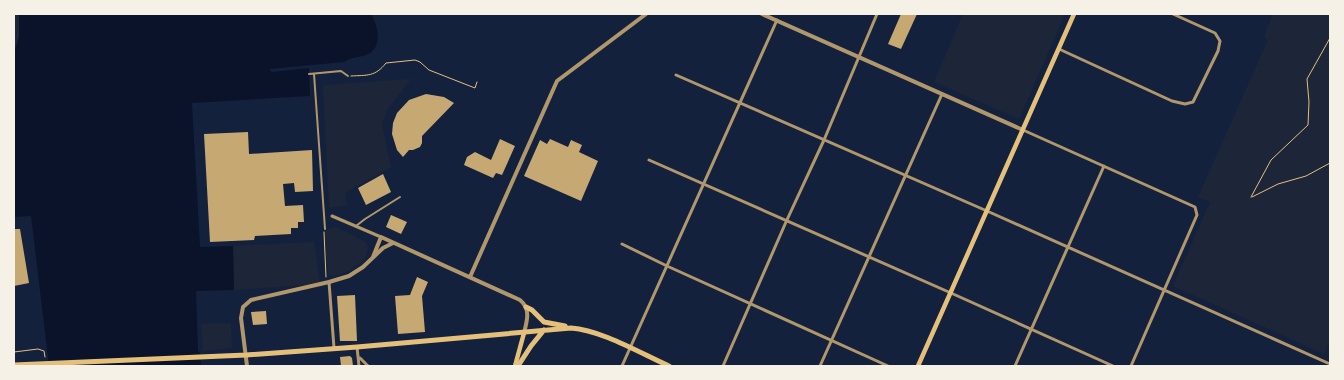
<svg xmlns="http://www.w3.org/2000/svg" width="1344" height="380" font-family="Cabin,sans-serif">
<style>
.green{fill:#1d2539}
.water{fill:#0b132b}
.building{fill:#c6a872}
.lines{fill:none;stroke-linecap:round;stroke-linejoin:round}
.path{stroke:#e5c07b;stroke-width:1}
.service{stroke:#b1986c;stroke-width:2}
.minor{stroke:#b1986c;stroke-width:3}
.tertiary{stroke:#b1986c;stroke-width:4}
.secondary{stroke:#e5c07b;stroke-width:4.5}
.primary{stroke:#e5c07b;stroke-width:5}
</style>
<rect width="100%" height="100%" fill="#14213d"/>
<!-- green -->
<path class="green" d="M14 14H19V37L14 52Z
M963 14H1065L1019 119 934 82Z
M1273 14H1330V340L1324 354 1173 286 1210 202 1198 197 1268 40 1264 37Z
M411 79 387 110 382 125 391 167 345 193 347 205 329 208 323 85Z
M336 227 366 242 368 248 365 259C355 266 340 280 328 275L324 233 328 229Z
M314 242 320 284 234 290 233 246Z
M231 323 232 348 203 351 201 324Z"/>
<!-- water -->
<path class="water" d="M19 14H371C378 26 384 48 366 55 358 58 350 57 344 62L270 69 271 72 309 68 310 96 192 103 200 247 233 246 234 290 196 291 198 351 200 352 201 366H49L31 216 14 217V52L19 37Z"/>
<!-- building -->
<path class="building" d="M901 14H917L901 49 888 44Z
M426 94 444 97 454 103 422 136V143L420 147 413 150H409L403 157 397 150 392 134 393 123 397 113 409 100Z
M248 132 249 154 312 150 313 191 295 192 294 183 283 184 285 206 303 205 304 222H298V228H291V234L255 236 254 240 210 242 204 134Z
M500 139 515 146 502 175 496 173 493 178 464 165 467 157 475 152 491 160Z
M550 139 568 147 571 140 582 145 579 152 598 161 581 201 524 176 540 140 547 144Z
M383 174 391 192 366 205 358 188Z
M391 215 407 222 401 234 386 227Z
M14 229H20L29 283 14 286Z
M417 277 428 282 422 296 425 332 398 334 395 296 410 295Z
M355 295 357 341H340L337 296Z
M266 311 267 324 253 325 251 312Z
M350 356 352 358 353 366H341L340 357Z"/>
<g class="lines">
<!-- path -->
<path class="path" d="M351 76C367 75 375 77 386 63L415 60 420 62 429 70 475 88 477 82
M1251 197 1271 160 1308 125 1309 102 1307 79 1330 38
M1252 197 1278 184 1306 176 1330 163
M324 232 326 277
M14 352 38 349 44 351 45 357"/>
<!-- service -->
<path class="service" d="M309 74 341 71 348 76
M314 74 325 229
M356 226 365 219 400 197"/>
<!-- minor -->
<path class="minor" d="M1059 49 1172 101 1185 104 1193 102 1218 51 1220 41 1215 33 1173 14
M676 75 987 211 1330 364
M1023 130 1195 207 1197 215 1131 366
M649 160 951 293 1113 366
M332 216 381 237
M622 244 667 266 888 366
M329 282 334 348
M357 347 359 366
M360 358 368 366
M622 366 777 20
M723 366 786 222 824 140 877 14
M820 366 942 94
M1015 366 1104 166"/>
<!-- tertiary -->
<path class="tertiary" d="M762 14 1023 130
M373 257 381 237 520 300C531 309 527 321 524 333
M470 277 557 81 646 14
M247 366 241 318 243 307 251 300 329 282 349 276 363 267 383 248 393 243"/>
<!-- secondary -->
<path class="secondary" d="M515 366 524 333
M918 366 1074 14"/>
<!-- primary -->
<path class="primary" d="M526 307 532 310 544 322 565 326
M14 365 246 355 357 347 571 328C601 330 640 353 669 366
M518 366 531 346 544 330"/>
</g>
<!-- border -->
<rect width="1344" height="380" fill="none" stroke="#f6f1e7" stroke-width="30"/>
</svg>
